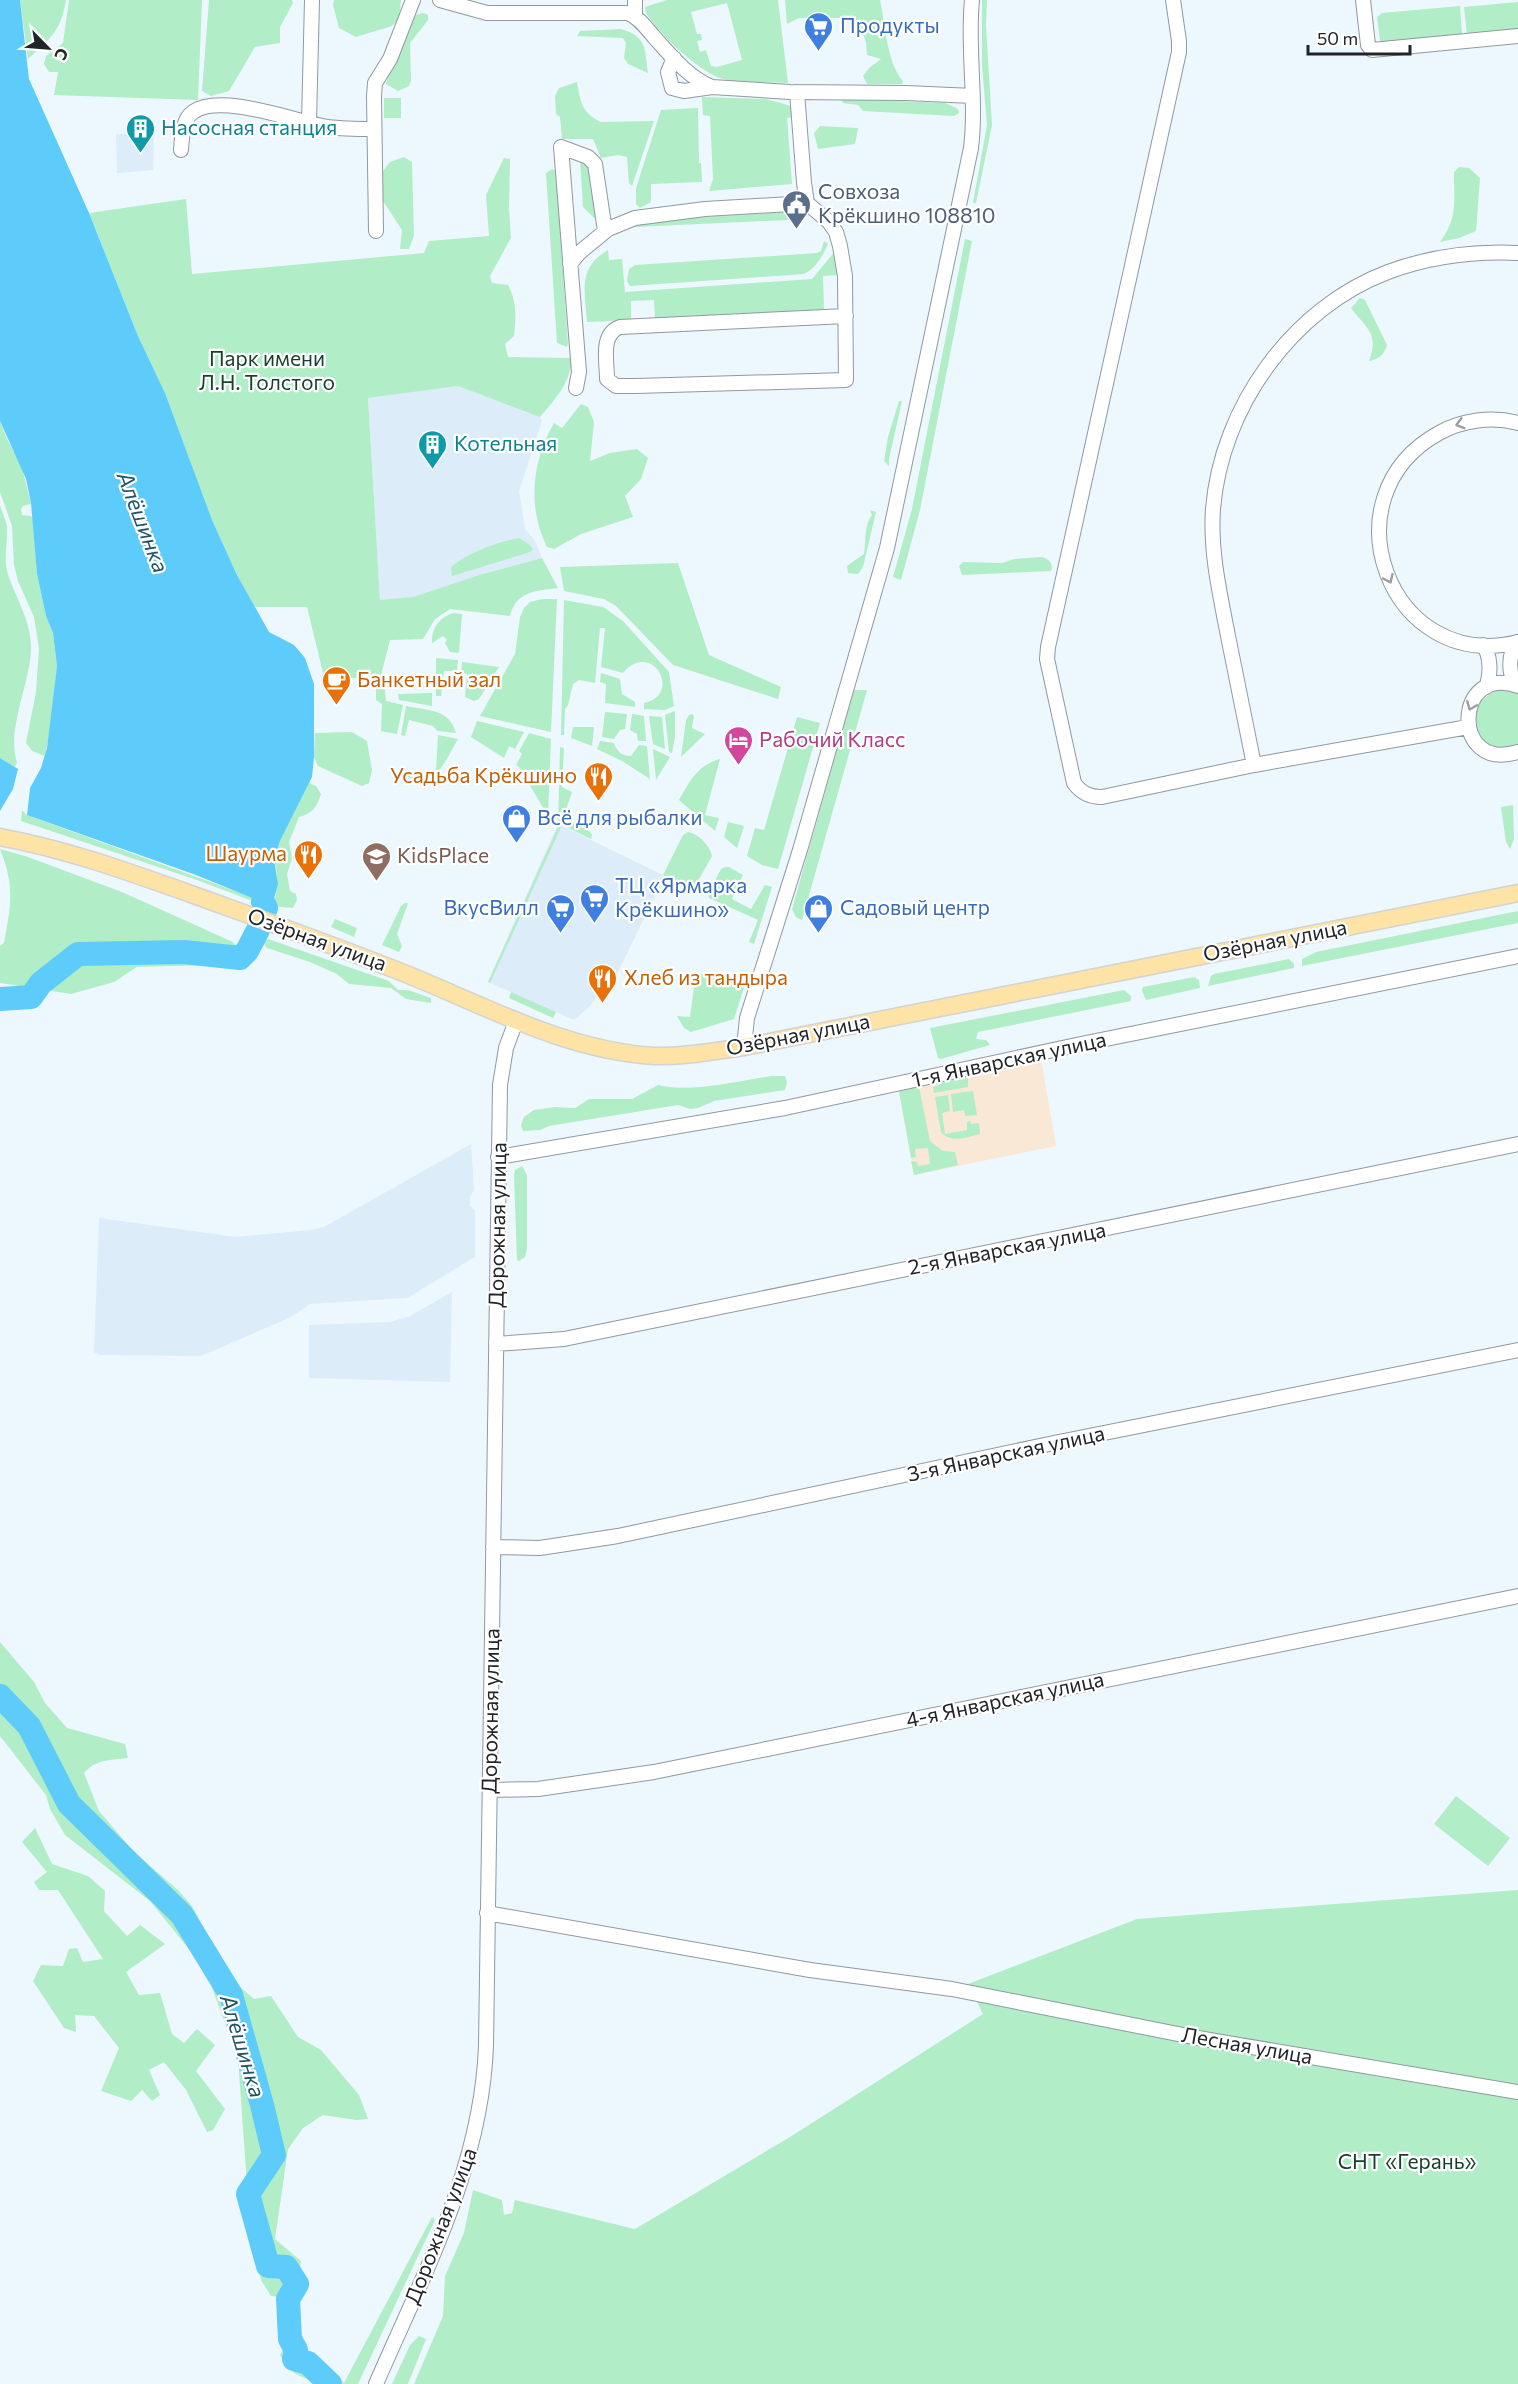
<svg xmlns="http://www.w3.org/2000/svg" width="1518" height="2384" font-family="Commissioner,sans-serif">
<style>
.built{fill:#dcecf9}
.medical{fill:#f9e8d6}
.green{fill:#b1edc7;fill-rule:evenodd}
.water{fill:#5dccfa}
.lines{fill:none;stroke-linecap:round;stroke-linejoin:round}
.river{stroke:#5dccfa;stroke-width:24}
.minor-casing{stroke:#90999f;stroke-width:16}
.major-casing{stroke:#d3d3d4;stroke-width:19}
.minor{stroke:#fff;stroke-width:14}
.major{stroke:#fde3a6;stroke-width:16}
.oneway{stroke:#9c9d9e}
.labels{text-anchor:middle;stroke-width:4.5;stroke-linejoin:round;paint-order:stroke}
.shop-label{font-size:21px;fill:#366cbe;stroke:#fff;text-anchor:start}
.culture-label{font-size:21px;fill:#0d838f;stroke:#fff;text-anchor:start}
.service-label{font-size:21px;fill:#4e5e75;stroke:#fff;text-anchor:start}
.park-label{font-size:21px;fill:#183f29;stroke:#fff}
.food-label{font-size:21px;fill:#c56008;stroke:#fff;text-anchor:start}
.hotel-label{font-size:21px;fill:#b23c85;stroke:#fff;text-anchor:start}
.education-label{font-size:21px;fill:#785e54;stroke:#fff;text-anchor:start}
.street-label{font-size:21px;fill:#222528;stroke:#fff}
.water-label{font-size:22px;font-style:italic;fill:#235265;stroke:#fff}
</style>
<rect width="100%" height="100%" fill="#edf7fe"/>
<!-- built -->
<path class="built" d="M116 134H154L153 170 117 173Z
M458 386 540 417 542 421 519 491 525 529 535 541 542 558 479 575 413 597 380 601 368 398Z
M558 824 665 876 614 980 608 981 590 1006 574 1020 488 982Z
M471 1144 474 1190 470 1197V1206L475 1210V1257L407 1298 310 1304 291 1317 201 1356 99 1355 94 1352 99 1218 236 1237 311 1230 324 1227Z
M452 1292 450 1382 309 1378V1325L390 1322 410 1316Z"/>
<!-- medical -->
<path class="medical" d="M1041 1059 1056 1146 914 1175 899 1091Z"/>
<!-- green -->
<path class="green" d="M20 0H66C61 31 50 39 28 59Z
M69 0H202L198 100 54 95 58 72H49L44 64 46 56 63 43Z
M209 0H292L293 3 280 27V43L255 47 229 91 211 96 202 91Z
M334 0H401L399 18 396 22 392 26 356 37 339 28 333 5Z
M667 0H778L788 83C767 82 743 84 723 79 700 73 658 33 646 13L645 7ZM727 3 742 60 717 67 711 66 706 50 700 52 697 41 702 40 701 34H697L691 12Z
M785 0H880C885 23 887 64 903 81L902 84H867L863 76 869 68 881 59 867 55 866 42 860 27 847 18H799L787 24Z
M982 0H987L986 26 992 125 976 203H973L987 125 982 65Z
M1518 2V30L1467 35 1464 7Z
M1460 6 1462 35 1385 43 1380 41 1377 17 1382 13Z
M423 13 428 15V20L410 43 411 81 409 86 398 91 386 84C390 69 401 31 411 19 414 15 418 14 423 13Z
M621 29C647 36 645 50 648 73L628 64 624 58 626 43 623 38 577 36 580 31Z
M577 82C581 103 581 112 601 122L654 121 632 186 629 183 627 157 618 155 601 158 593 139H562L560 117 556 114 555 96 559 88Z
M702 97 766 99 791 106 794 117 787 118 792 184 709 191 713 179 710 116 703 115Z
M384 98H401V118H384Z
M841 99 945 103 958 109 959 113 954 116 863 111 858 105 843 103Z
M698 108 699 163H701L702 182 651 184V202L640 208 636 204V188L661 110Z
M820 126 858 128 855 144 818 149 814 133Z
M404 157 412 162 414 235 409 249H400L402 230 383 201 382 185 383 171 390 162Z
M504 158 510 159 509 208 511 238 490 276 492 283 508 285C517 301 516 319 514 336L505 344 508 357 572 358C570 384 556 398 540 417L458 386 368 398 380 600 413 597 479 575 542 558 558 588C536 591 516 591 510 616L450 609 435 619 423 639 390 640 381 675 325 681 307 607H255L238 577 211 518 165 393 138 336 89 213 186 199 192 274 424 253 429 241 489 236 486 195Z
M580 160 590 164 600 213 594 218 583 207Z
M1459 167 1469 168 1480 178 1476 231 1459 238 1440 242C1458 217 1454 202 1454 172Z
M552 169 556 171 568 344 567 347 557 343 546 173Z
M785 212 790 216 788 220 635 227V224L639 221Z
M965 239 972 241 920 510 901 580 893 577 912 509Z
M824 241 828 244C822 257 817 267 804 274L630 286 627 281 629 269 635 265 817 253 821 251Z
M608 250 609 260 622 259 625 292 812 279 836 250 838 275 823 276 824 310 819 312 655 319 654 300 631 301V320L587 322C585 291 577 268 608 250Z
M1360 298 1365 300 1387 345C1384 355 1379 359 1369 361 1380 333 1365 327 1351 308Z
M899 401H902L889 459V466L884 461 888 437Z
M581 404 588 407 594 422 590 461 610 453 637 449 648 458 641 479 625 496 633 517 581 534 554 549 547 547C527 507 532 461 554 423L562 428Z
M0 421 7 439 22 468 31 504 23 506 21 509 22 515 31 516 33 519 37 574 46 616 53 633 57 666 50 730 45 756 32 751 26 743 36 692 39 649 34 617 18 581 14 565 12 526 0 492Z
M0 505C2 512 6 520 7 527 8 542 3 559 8 574 16 599 31 620 31 648 31 682 6 729 17 762L15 767 0 758Z
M870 510 876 512 863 567 858 574 848 573 847 566 864 554C866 541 864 525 872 515Z
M519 538 530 545 533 549 530 552 452 576 451 567C471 551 495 543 519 538Z
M1042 557C1049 559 1054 564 1051 571L962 575 959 566 963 562 1002 563 1014 559Z
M678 563 709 655 781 687 778 699 673 665 616 606 604 599 564 591 560 567Z
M542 599H557L551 732 480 716 515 654 520 617 524 608 530 602Z
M564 600 603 607 623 621 669 672 674 706 665 710 644 709V703C684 694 651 639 623 673L601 667 605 628H600L595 683 579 680 573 684 568 705 565 709 564 735H561Z
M453 613 462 614 459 653 450 652 445 643 447 640 443 636 432 643C431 628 439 618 453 613Z
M436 658 458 660 457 671H444L441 696H436Z
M462 662 499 667 479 699 474 701 465 697 467 674 461 672Z
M601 673 620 679 622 694 635 702V707L605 703 606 684 600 682Z
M376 680 384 681 386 701 403 705 397 734 381 731 382 704 376 700Z
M854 690H867L802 920 796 917 792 909Z
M1498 690H1508L1518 693V744C1483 764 1453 708 1498 690Z
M432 693V706L399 700 398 694Z
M406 706C428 711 449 708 456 733L437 731 433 726 409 720 405 736 401 735Z
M675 711V737L672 753 669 752 665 715Z
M605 712 627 714 625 729 620 730 614 739 602 737Z
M632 714 644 716 646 741H638L637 734 630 730Z
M692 714 694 716 692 728 705 734 681 757 686 720 689 715Z
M649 716 662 717 665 749 653 744Z
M797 717 820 723 778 869 762 865 747 856 755 828 764 830Z
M477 721 524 732 515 749 509 746 504 758 471 737Z
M573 727H594L592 746 571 738Z
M352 732 367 741 372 770 369 783 362 786 318 766 314 757 315 733Z
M529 733 551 739 548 816 519 767 516 765 522 754 519 751Z
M438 735 458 739C444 763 431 799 399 770L432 776 436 771Z
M600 741 614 743C617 752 622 756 631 756L639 745 647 746 650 779 622 761 597 749Z
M560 747 564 748 562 787 572 792 563 818 589 831 592 835 591 839 562 825 490 983 488 982 558 827Z
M653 749 670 757 656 780Z
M720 759 705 815 719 818 715 831 679 800C690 780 698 765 720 759Z
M309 783 316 786 321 794C317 807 313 813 299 817L289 842 292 858 287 874 290 891 296 894 297 900 293 908 272 906 276 895 277 874 274 860 280 841Z
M1513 805 1514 839 1510 849 1506 842 1501 807Z
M22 810 27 815 257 899 255 902 197 880 21 821Z
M728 822 744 826 737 848 724 837Z
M688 832C699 834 710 846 712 856L693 890 663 875 683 835Z
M0 849 28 857 122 892 233 942 247 964 137 967 114 982 71 994 0 983V946L4 943C11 904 15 887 0 849Z
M725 867H729L743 875 732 899 751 909 765 885 772 887 754 944 749 942 758 920 709 898 708 894 721 869Z
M405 903H408L397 934 402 946 399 952 382 945 401 906Z
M1518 911V923L1302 966V959L1316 952Z
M335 919 357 928 354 937 331 927Z
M268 939 389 981 398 990H408L431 998V1003L406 999 391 988 349 984 337 974 310 962 267 948 263 943Z
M1289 959 1294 964V968L1208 986 1211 976 1214 974Z
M742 972H749L734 1019 691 1032 684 1028 677 1016 690 1017 696 973 738 981Z
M1194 977 1199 980 1200 988 1146 1000 1142 991 1143 987Z
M1124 990 1131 996V1001L978 1032 976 1039 986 1040 990 1045 941 1059 938 1058 930 1028Z
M511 992 556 1012 553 1018 509 998Z
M771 1076H785L787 1082 785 1090 714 1101 698 1108 690 1109 678 1105 549 1126 540 1130 523 1131 521 1125 524 1117 534 1110 555 1107 575 1108 589 1099H632L658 1085C687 1093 740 1081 771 1076Z
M968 1076V1087L934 1093 933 1087 940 1085V1082Z
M919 1087 930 1141 943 1151 955 1152 958 1165 914 1175 911 1161 917 1162 918 1166 930 1164 928 1148 915 1149 916 1157 911 1158 899 1091Z
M973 1091 977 1115 965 1116 964 1110 953 1112 951 1094Z
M948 1095 950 1111 942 1113 945 1134 967 1130V1122L970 1121 971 1124 979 1123 980 1134C967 1137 951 1144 941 1132L935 1097Z
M522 1166 527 1175V1248L525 1257 519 1261 517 1260 514 1175 515 1170Z
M0 1642 34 1682 45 1703 67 1728 125 1744 128 1758C111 1760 96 1759 84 1773L99 1811 134 1852 178 1890 192 1906 231 1979 254 1999 271 1996 298 2037 321 2050 359 2095 368 2119 356 2120 323 2115 303 2128 288 2149 275 2239 301 2261 300 2269 308 2280V2289L296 2298 271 2296 261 2280 250 2227 238 2058 205 1969 150 1901 65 1835 50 1809 46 1795 0 1736Z
M1456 1796 1510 1838 1488 1866 1434 1824Z
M35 1828 52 1864 88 1876 105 1891 104 1911 127 1936 140 1925 165 1944 126 1972 139 1995 160 1993 172 2034 184 2043 197 2029 215 2045 196 2071 225 2109 213 2130 207 2132 186 2090 164 2062 149 2070 160 2095 152 2101 142 2090 131 2101 101 2091 119 2048 94 2016 75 2015 76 2032 64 2028 33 1981 41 1965 63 1966 69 1949 77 1948 83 1962 103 1959 58 1890H39L34 1882 47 1872 22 1842Z
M1518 1890V2384H414L443 2316 445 2276 464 2233 473 2190 502 2200 504 2215 512 2213 515 2200 635 2229 790 2137 983 2014 968 1984 1137 1919Z
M432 2217 435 2220 358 2384C329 2384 291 2384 280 2355L287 2342 326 2365 344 2383Z
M419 2336 426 2339 408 2384H392L410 2345Z"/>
<!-- water -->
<path class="water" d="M0 0H20L29 79 89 213 138 336 165 393 212 520 237 575 269 632 294 645 305 658 314 684V757L312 777 280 841 274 860 278 884 272 906 196 875 27 815 30 788 41 768 47 748 57 666 53 633 46 616 37 574 31 503 26 479 0 421Z
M0 758 18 769 13 789 0 811Z"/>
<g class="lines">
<!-- river -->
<path class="river" d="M263 902 266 908
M0 999 31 997 41 983 78 954 184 952 240 958 247 951 258 930
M0 1696 29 1726 69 1804 182 1915 231 1995 262 2105 274 2155 248 2194 268 2266 286 2267 297 2284 288 2299 290 2339 296 2350 294 2359 308 2363 330 2384"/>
<defs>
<path id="minor" d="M440 0 487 13H628C640 18 647 29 655 38 671 56 689 78 712 87L790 92 906 93 973 96
M635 0V17
M1173 0 1179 41V52L1048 647 1047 659 1074 783C1081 793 1089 797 1102 797L1254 765 1468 727
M1363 0 1368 45 1372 50 1518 36
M674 58 668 72 672 88 684 91 712 87
M797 92 804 183 807 203 829 222 836 232 840 246 845 276 846 380 636 386H616L607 379C607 361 600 334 620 327L846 316
M309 122 312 0
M181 150C182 138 182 120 193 112 221 92 296 122 328 127 343 129 359 129 374 129
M376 231 374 96 375 83 390 59 413 0
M570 264 579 253 608 229 635 218 705 209 807 203
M576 388 579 372 561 147 588 157 595 164 605 231
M1518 423C1492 416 1462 420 1439 433 1323 497 1390 674 1518 642
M1517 642C1509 653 1507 674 1517 685
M1483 645C1491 655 1491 675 1486 687
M1518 686C1454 663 1450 773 1518 752
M1254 765C1245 722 1237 679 1228 636 1220 594 1210 552 1213 509 1221 408 1292 308 1388 272 1431 256 1473 251 1518 253
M744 1047 747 1018 800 850 887 548 971 148C977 99 967 49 972 0
M498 1157 785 1108 1081 1044 1518 956
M496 1344 564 1339 1518 1144
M493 1547 540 1548 618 1536 1049 1444 1518 1350
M490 1790 538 1789 654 1772 1518 1596
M487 1913 810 1970 952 1989 1198 2038 1518 2092
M376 2384C423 2275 482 2167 486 2045L500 1085 506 1048 516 1021"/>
<path id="major" d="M0 837C66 849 129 872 191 894 260 919 328 943 396 970 481 1003 561 1050 654 1056 684 1057 714 1051 744 1047L1518 893"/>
</defs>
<!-- minor casing -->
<use href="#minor" class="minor-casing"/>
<!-- major casing -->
<use href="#major" class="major-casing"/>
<!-- minor -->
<use href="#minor" class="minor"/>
<!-- major -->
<use href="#major" class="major"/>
</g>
<!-- one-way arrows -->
<defs><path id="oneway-chevron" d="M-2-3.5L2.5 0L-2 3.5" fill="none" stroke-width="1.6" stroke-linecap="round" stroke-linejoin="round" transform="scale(1.5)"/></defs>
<g class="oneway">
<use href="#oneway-chevron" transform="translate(1460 424) rotate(164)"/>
<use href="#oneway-chevron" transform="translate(1389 579) rotate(65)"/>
<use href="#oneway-chevron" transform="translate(1471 706) rotate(112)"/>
</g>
<!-- icons -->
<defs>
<symbol id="supermarket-pin" viewBox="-11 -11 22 30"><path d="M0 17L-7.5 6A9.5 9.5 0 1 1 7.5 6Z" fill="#3f7fe0" stroke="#fff"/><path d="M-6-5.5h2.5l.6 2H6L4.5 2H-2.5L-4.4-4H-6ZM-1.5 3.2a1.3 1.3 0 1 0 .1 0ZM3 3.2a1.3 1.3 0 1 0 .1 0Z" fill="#fff"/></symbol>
<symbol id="building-pin" viewBox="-11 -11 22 30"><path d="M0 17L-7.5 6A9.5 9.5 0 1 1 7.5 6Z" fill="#0f9aa8" stroke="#fff"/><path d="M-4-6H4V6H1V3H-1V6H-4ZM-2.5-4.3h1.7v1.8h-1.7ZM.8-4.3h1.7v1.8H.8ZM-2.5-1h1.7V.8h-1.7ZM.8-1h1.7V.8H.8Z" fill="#fff"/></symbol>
<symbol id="civic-pin" viewBox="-11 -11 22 30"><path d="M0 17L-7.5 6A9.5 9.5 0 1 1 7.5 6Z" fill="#5c6f8a" stroke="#fff"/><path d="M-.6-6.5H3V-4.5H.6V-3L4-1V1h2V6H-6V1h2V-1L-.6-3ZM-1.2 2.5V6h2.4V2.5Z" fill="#fff"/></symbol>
<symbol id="cafe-pin" viewBox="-11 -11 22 30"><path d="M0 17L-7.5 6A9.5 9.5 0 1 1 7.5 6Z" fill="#e8710a" stroke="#fff"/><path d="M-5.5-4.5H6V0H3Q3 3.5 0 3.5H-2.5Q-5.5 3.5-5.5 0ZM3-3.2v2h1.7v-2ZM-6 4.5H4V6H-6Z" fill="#fff"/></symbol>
<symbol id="hotel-pin" viewBox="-11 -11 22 30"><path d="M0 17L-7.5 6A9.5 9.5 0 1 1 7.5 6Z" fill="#d1479c" stroke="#fff"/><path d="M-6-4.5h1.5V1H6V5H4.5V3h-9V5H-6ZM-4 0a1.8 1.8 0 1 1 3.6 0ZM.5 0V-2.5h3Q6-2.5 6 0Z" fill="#fff"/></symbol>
<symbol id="restaurant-pin" viewBox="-11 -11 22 30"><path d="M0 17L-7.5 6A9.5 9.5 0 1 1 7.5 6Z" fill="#e8710a" stroke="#fff"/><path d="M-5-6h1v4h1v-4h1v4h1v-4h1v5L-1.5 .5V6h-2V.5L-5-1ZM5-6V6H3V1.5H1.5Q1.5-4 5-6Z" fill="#fff"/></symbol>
<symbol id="shop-pin" viewBox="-11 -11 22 30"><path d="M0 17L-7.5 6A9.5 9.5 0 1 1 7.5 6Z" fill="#3f7fe0" stroke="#fff"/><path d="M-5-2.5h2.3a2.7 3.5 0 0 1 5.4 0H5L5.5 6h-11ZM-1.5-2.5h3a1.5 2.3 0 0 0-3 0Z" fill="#fff"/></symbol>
<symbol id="school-pin" viewBox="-11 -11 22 30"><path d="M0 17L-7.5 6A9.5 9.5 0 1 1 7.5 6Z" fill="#8d6e63" stroke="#fff"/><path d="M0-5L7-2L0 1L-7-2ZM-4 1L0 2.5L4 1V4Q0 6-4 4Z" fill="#fff"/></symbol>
</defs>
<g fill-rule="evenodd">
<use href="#supermarket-pin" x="802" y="10" width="33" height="45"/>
<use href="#building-pin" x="124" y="112" width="33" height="45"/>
<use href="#civic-pin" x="780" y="188" width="33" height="45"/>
<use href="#building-pin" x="416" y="428" width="33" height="45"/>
<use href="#cafe-pin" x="320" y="664" width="33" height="45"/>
<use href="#hotel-pin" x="722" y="724" width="33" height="45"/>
<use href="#restaurant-pin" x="582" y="760" width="33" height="45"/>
<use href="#shop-pin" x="500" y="802" width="33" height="45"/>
<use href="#restaurant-pin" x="292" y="838" width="33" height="45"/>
<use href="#school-pin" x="360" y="840" width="33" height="45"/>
<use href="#supermarket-pin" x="578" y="882" width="33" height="45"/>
<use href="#supermarket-pin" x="544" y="892" width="33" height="45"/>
<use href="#shop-pin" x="802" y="892" width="33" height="45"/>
<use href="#restaurant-pin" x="586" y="962" width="33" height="45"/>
</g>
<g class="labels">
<!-- shop labels -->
<g class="shop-label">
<text x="840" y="33">Продукты</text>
<text x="537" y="825">Всё для рыбалки</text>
<text x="615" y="893">ТЦ «Ярмарка<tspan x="615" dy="24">Крёкшино»</tspan></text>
<text x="539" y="915" text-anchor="end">ВкусВилл</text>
<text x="840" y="915">Садовый центр</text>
</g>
<!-- culture labels -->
<g class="culture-label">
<text x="161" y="135">Насосная станция</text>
<text x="454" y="451">Котельная</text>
</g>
<!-- service labels -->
<g class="service-label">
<text x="818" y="199">Совхоза<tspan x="818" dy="24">Крёкшино 108810</tspan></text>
</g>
<!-- park labels -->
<g class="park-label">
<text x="267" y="366">Парк имени<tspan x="267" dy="24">Л.Н. Толстого</tspan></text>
<text x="1407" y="2169">СНТ «Герань»</text>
</g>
<!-- food labels -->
<g class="food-label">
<text x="357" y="687">Банкетный зал</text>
<text x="577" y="783" text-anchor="end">Усадьба Крёкшино</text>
<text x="287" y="861" text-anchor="end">Шаурма</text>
<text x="624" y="985">Хлеб из тандыра</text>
</g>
<!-- hotel labels -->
<g class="hotel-label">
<text x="759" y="747">Рабочий Класс</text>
</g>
<!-- education labels -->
<g class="education-label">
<text x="397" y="863">KidsPlace</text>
</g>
<!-- street labels -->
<g class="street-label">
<text transform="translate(317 940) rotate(20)" y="7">Озёрная улица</text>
<text transform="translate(1275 941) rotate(-11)" y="7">Озёрная улица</text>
<text transform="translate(798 1035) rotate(-11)" y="7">Озёрная улица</text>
<text transform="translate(1009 1060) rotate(-12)" y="7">1-я Январская улица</text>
<text transform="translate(498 1225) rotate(-89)" y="7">Дорожная улица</text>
<text transform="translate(1007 1249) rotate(-11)" y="7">2-я Январская улица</text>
<text transform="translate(1006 1454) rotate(-12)" y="7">3-я Январская улица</text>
<text transform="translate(1005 1700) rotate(-12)" y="7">4-я Январская улица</text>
<text transform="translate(491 1711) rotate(-89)" y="7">Дорожная улица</text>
<text transform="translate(1247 2046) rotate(10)" y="7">Лесная улица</text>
<text transform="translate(441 2226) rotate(-69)" y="7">Дорожная улица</text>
</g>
<!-- water labels -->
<g class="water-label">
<text transform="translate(143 522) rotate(69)" y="8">Алёшинка</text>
<text transform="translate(243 2046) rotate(73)" y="8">Алёшинка</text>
</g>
</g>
<!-- north arrow -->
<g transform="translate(48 48) rotate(115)" stroke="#ffffff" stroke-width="4.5" paint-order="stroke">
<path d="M0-4.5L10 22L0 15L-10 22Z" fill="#222528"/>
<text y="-9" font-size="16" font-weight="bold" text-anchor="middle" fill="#222528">С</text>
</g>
<!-- scale -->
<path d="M1308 45v9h102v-9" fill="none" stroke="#222528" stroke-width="3"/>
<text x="1317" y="45" font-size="18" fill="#222528" stroke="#ffffff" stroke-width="4.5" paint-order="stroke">50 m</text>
</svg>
